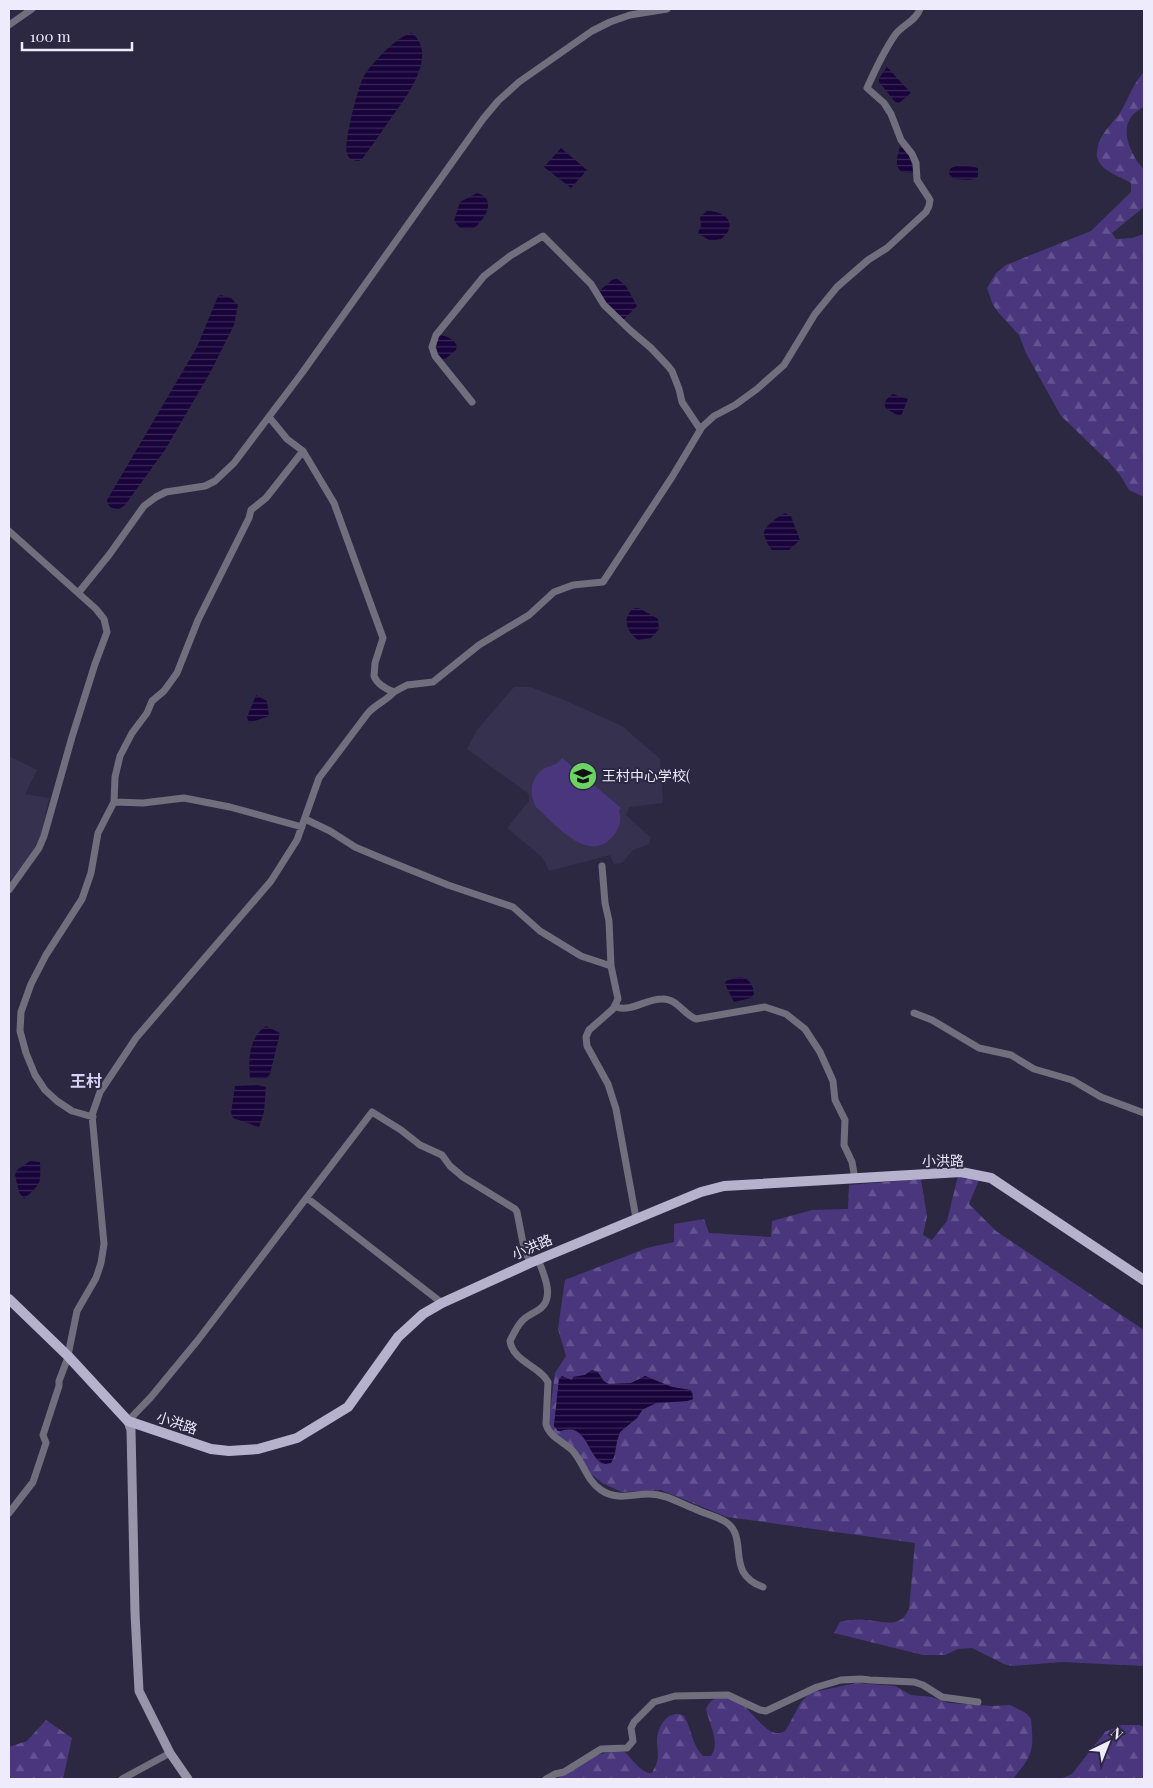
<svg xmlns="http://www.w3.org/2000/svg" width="1153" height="1788" font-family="'Playfair Display','Noto Sans SC',serif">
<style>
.built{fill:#373150}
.forest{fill:url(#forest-firs);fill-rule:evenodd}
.park{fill:#49367d}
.water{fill:url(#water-rules)}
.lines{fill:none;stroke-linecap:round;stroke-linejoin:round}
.street{stroke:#716f7d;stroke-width:7}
.secondary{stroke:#9895aa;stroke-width:9}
.primary{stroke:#b6b2cd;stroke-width:10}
.labels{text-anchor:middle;stroke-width:4;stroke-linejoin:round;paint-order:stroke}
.poi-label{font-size:14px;fill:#eeebfd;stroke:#2d2842;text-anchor:start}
.street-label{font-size:14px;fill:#eeebfd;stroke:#2d2842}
.quarter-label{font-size:16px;font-weight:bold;fill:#d7d2f3;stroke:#2d2842}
</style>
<defs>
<pattern id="forest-firs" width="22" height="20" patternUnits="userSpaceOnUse" patternTransform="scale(1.25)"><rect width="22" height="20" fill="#49367d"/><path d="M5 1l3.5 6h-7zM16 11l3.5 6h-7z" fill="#645390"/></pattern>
<pattern id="water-rules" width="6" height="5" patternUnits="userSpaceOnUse" patternTransform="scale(1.25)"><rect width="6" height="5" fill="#18033a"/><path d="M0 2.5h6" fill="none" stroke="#3a2857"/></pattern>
</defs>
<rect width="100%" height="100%" fill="#2d2842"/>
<!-- built -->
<path class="built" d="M514 687H530L564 700 622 726 660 759 663 803 629 807 626 815 651 838 649 844 633 850 622 863 614 864 610 855 549 871 543 858 507 828 529 801V794L467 749 477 730Z
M9 756 37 770 25 794 49 798 40 841 9 883Z"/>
<!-- forest -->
<path class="forest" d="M1144 72V107C1119 119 1125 141 1137 161 1139 164 1143 167 1144 171 1147 178 1144 198 1144 207L1112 233 1116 239 1132 238 1144 234V497L1129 490 1120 475 1109 462 1061 416 1026 353 1019 335 998 312 993 305 987 288 996 273 1006 265 1091 231 1131 192V183C1120 176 1101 172 1097 157 1096 153 1098 146 1099 142 1104 131 1113 122 1120 113 1128 100 1133 83 1144 72Z
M958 1176 979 1180 969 1204 996 1231 1144 1330V1666L1062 1662 1012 1666 1004 1664 972 1648 958 1649 945 1655H923L834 1633 840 1622C848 1620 857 1619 865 1620 875 1620 888 1625 898 1621 904 1619 906 1614 909 1609L915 1543 727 1517 661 1490 622 1492 602 1483 590 1473 550 1427 549 1419 555 1373 566 1356 558 1329 565 1280 647 1248 674 1242V1224L704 1219 709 1233 771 1237 772 1221 812 1210 848 1209 849 1185 921 1179 927 1216 923 1235 932 1240 947 1221ZM590 1371 600 1375 606 1383 612 1385 631 1383 645 1376 669 1386 693 1393V1399L687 1401 656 1403 644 1408 637 1418 620 1432 617 1441 615 1454 602 1464C590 1456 588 1436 574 1430 569 1428 563 1431 558 1431L554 1426 559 1379 573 1380V1377L585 1375Z
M856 1683 895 1686 911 1695 932 1697 949 1703 992 1706 1010 1705 1026 1713 1031 1719C1034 1752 1033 1754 1013 1779H556C581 1765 594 1749 625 1752 632 1759 642 1774 652 1773 653 1770 656 1766 657 1762 659 1756 657 1748 657 1742 657 1727 668 1708 684 1716 692 1730 692 1745 703 1756H711C721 1742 709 1724 706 1709 708 1704 711 1700 717 1698 722 1697 731 1698 736 1700 750 1705 769 1745 786 1730L801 1702 810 1693Z
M46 1720 72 1738 63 1779H9V1747L27 1741Z
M1121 1725H1139L1144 1727V1779H1060L1072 1774 1105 1732Z"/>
<!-- park -->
<path class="park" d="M562 758 621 808 619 811C622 820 620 828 613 836 589 866 554 823 536 807 528 793 531 776 545 768 554 764 556 766 562 758Z"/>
<!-- water -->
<path class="water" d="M412 33C440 56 403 101 389 121 380 134 371 147 362 159L359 161C353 161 349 159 347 154 343 144 358 86 364 76 371 64 398 35 412 33Z
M887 67 911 93 899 103H896L879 82V78Z
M900 146 909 155 914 173 902 172C893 165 898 156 900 146Z
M561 148 587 170 571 188 544 167Z
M958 165H964L978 168V177L970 180 954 179 949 174V171L951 168Z
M477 193C498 199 485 219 474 228H460L454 221 460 202Z
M707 211C725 211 740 224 721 239L710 241 698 233 701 226 700 217Z
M616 278 626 286 637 306 623 320 611 310 598 292 612 280Z
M221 295 231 298 238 305 234 325 211 371 165 450 125 505 119 509C113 509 107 507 107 500L197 347 218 296Z
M439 335C447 336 453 338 457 346L456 350 444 360C434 353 436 345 439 335Z
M893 394 908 399 901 416C888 411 876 406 893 394Z
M785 513 791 516 800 540 789 550H772C769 546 765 540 764 534 763 527 779 516 785 513Z
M634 608H639L658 619 659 629 651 638 638 640C627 632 621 618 634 608Z
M256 695 267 701 269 716 249 723 247 717Z
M738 977C749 977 753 984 754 994L751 998 734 1002 725 984 726 981Z
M266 1026 280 1033 270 1074 266 1079 250 1078C248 1060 249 1037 266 1026Z
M257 1085 266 1087 264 1112 259 1127 233 1118 231 1113 235 1086Z
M30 1161 40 1162C41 1185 41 1183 24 1199L19 1192 15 1175 17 1170Z
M592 1370 598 1372 603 1381 609 1384 631 1383 645 1376 672 1387 691 1390 693 1399 687 1401 656 1403 642 1410 637 1418 620 1432 617 1441 614 1457 611 1463 605 1464C590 1459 589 1436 574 1430 569 1428 563 1431 558 1431L554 1426 559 1379 562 1376 572 1380 573 1377 585 1375Z"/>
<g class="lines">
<!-- street -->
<path class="street" d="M9 25 32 9
M472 402 435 356 432 347 436 335 484 276 510 256 543 236 591 284 604 305 631 331 651 348 668 366 672 371 679 389 682 402 700 429
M269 417 287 439 303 451 334 503 383 638 375 663 374 676C377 684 386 689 394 692L407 685 433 682 479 645 529 615 554 592 573 585 603 582 672 477 702 427 714 416 735 405 757 389 784 365 815 314 837 287 868 260 887 248 926 212 929 206 930 200 917 180 916 163 912 154 901 140 891 114 884 103 867 88C875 70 884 51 895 35 902 25 916 21 920 9
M9 531 96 609 104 619 107 632 95 664 72 737 44 836 39 848 9 890
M79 592 109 555 144 506 156 497 166 492 205 486 215 481 234 463 302 373 483 119 498 101 519 82 592 31 610 22 630 15 667 9
M114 802 143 803 184 798 230 807 302 827
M305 819 330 831 355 847 381 858 448 885 513 907 540 931 581 956 611 966
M602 866 605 903 609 921 611 966 618 999 613 1009 589 1030 586 1037 587 1046 608 1084 616 1109 636 1218
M615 1007C633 1012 645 999 662 999 677 998 684 1015 696 1019L765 1007 786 1014 805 1029 820 1052 833 1081 835 1100 845 1120 844 1145 852 1162 855 1179
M914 1013 932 1020 979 1048 1011 1055 1034 1069 1072 1080 1101 1097 1144 1113
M93 1117 72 1111 57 1101 45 1090 35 1075 26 1053 20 1031 21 1012 31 984 46 955 82 899 91 873 98 833 114 802 115 777 120 756 132 733 147 713 152 701 164 691 177 673 198 620 249 518 251 510 266 498 303 451
M307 1198 442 1303
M538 1259C543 1273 555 1296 541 1308 535 1313 527 1315 522 1321 517 1326 513 1335 510 1341 513 1362 540 1366 548 1382L546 1424C549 1437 564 1442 572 1450 584 1463 586 1480 601 1490 617 1501 632 1494 649 1494 666 1494 679 1503 695 1509 703 1513 712 1515 720 1519 754 1533 721 1572 763 1587
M128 1421 151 1397 198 1340 372 1112 401 1130 420 1145 442 1155 450 1166 463 1177 515 1209 517 1212 523 1243 530 1263
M9 1513 33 1482 46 1443 43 1435 59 1386V1381L67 1360 77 1311 96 1278 101 1263 104 1244 92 1115 100 1092 136 1038 271 881 297 840 319 778 368 713C376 704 386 701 394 692
M122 1779 170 1753
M546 1779 555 1774 564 1772 601 1749 627 1748 633 1741 631 1728 634 1722 654 1702 675 1696 728 1695 760 1710 766 1711 817 1687 841 1680 861 1679 870 1680 914 1682 923 1685 942 1697 978 1702"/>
<!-- secondary -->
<path class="secondary" d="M128 1421 131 1430 135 1613 139 1691 170 1753 188 1779"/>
<!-- primary -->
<path class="primary" d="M9 1299 68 1356 128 1421 211 1449 229 1451 258 1449 297 1438 348 1407 398 1337 423 1314 442 1303 530 1263 701 1192 724 1186 961 1172 991 1178 1144 1280"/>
</g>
<!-- icons -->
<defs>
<symbol id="school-disc" viewBox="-11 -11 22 22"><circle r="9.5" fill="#6ad363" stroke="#2d2842"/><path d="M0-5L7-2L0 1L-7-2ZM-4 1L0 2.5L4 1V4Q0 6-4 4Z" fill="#111"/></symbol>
</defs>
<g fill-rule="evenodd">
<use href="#school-disc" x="567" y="760" width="32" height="32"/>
</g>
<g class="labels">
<!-- poi labels -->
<g class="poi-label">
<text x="602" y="781">王村中心学校(</text>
</g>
<!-- street labels -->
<g class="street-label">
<text transform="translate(943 1161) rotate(-1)" y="5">小洪路</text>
<text transform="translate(532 1247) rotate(-23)" y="5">小洪路</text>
<text transform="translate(177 1423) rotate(18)" y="5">小洪路</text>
</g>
<!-- quarter labels -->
<g class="quarter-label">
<text x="86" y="1087">王村</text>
</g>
</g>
<!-- border -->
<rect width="1153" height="1788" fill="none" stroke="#eeebfd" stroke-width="20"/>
<!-- north arrow -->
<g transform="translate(1108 1743) rotate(43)" stroke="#2d2842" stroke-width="4" paint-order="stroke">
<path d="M0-4L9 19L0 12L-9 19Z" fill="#eeebfd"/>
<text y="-8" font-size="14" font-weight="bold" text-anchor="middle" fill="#eeebfd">N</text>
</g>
<!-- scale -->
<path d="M22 42v8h110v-8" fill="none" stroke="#eeebfd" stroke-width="2.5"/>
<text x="30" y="42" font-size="15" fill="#eeebfd" stroke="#2d2842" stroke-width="4" paint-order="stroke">100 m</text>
</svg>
